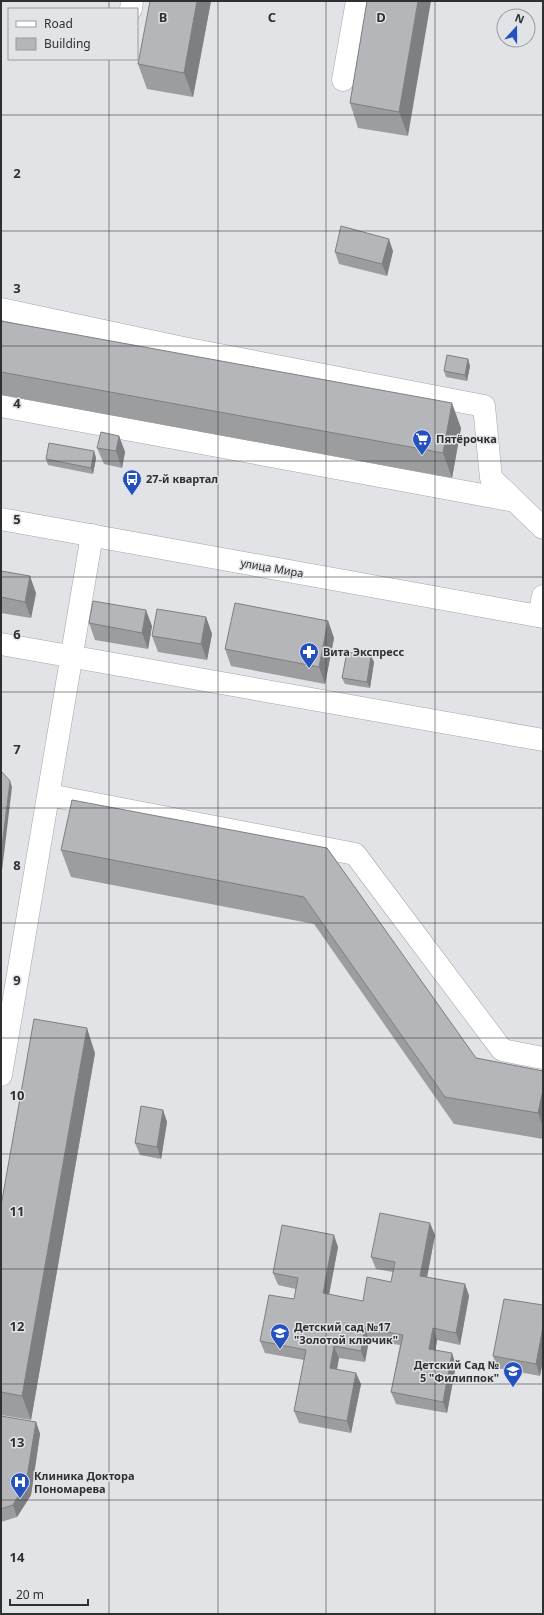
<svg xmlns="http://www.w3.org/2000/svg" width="544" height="1615" font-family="'Noto Sans',sans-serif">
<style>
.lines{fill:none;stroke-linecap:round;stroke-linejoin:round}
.minor-casing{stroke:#a3a5a8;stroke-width:23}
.major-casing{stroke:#a3a5a8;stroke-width:23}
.minor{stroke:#fff;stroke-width:22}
.major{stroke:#fff;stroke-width:22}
.wall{fill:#9b9d9f}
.shaded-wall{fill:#7e7f82}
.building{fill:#b4b6b9;stroke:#7e7f82}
.grid{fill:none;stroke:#2f3031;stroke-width:1;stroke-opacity:0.55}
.labels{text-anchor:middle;stroke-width:3;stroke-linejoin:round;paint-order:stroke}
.poi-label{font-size:11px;font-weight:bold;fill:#2f3031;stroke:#e1e3e6;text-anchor:start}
.street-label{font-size:11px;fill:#2f3031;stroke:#e1e3e6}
.grid-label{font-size:13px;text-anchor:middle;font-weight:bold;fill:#2f3031;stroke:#e1e3e6;stroke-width:3;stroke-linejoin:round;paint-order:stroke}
</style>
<rect width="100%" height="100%" fill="#e1e3e6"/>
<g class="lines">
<defs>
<path id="minor" d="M131 9 132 1
M343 80 357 1
M1 309 183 348 484 406 491 478 543 528
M1 406 515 501
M539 616 543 596
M1 644 543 740
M49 795 355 854 502 1050 543 1058
M1 1075 92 535"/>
<path id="major" d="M1 519 543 617"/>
</defs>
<!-- minor casing -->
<use href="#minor" class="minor-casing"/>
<!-- major casing -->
<use href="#major" class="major-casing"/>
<!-- minor -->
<use href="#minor" class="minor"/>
<!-- major -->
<use href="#major" class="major"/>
</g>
<!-- wall -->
<path class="wall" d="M211 1 193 97 147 89 138 64Z
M367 1 408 136 358 128 350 103Z
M393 251 387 276 339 264 335 252Z
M1 321 461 428 452 478 1 395Z
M468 359 470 366 467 381 446 377 444 371Z
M119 436 125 452 122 468 104 464 97 448Z
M94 451 96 458 93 474 48 465 46 459Z
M1 571 36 593 31 618 1 613Z
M206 617 212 634 207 660 158 652 152 636Z
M328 621 334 638 325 684 231 666 225 649Z
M89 623 152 626 148 649 95 640Z
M371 656 374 662 370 688 345 684 342 678Z
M327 848 476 1058 543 1071V1139L454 1124 314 924 71 877 61 850Z
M95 1053 31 1420 1 1415V1206Z
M163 1110 167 1122 161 1159 140 1155 135 1143Z
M435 1235 427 1277 465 1284 469 1296 460 1345 437 1340 435 1350 456 1365 447 1413 396 1404 391 1392 400 1345 369 1340 365 1362 339 1358 337 1369 361 1384 351 1433 299 1423 294 1411 304 1360 265 1353 260 1341 294 1299 296 1289 278 1285 273 1273 338 1247 329 1295 363 1301 391 1282 393 1272 376 1269 371 1257Z
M543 1305 540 1376 497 1368 493 1356Z
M1 1416 36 1422 40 1434 31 1495 17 1517 1 1522Z"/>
<!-- shaded-wall -->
<path class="shaded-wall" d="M197 1H211L193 97 184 73Z
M418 1H431L408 136 399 112Z
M389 239 393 251 387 276 382 264Z
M468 359 470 366 467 381 465 375Z
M452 403 461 428 452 478 443 453Z
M119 436 125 452 122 468 116 451Z
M94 451 96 458 93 474 91 468Z
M30 576 36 593 31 618 25 602Z
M146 610 152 626 148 649 142 633Z
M206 617 212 634 207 660 201 644Z
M328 621 334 638 325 684 319 667Z
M371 656 374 662 370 688 367 682Z
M10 781 12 787 1 879V854Z
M87 1028 95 1053 31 1420 22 1396Z
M543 1090V1127L538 1113Z
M163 1110 167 1122 161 1159 157 1147Z
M430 1223 435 1235 425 1288 420 1276Z
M334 1235 338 1247 327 1305 323 1293Z
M465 1284 469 1296 460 1345 456 1333Z
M543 1327V1362L540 1376 536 1364Z
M365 1328 369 1340 365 1362 361 1351Z
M433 1328 437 1340 434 1361 429 1349Z
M334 1346 339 1358 335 1380 330 1368Z
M452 1353 456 1365 447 1413 443 1402Z
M356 1373 361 1384 351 1433 347 1421Z
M36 1422 40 1434 31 1495 17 1517 13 1505Z"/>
<!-- building -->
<path class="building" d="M150 1H197L184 73 138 64Z
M367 1H418L399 112 350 103Z
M341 226 389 239 382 264 335 252Z
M1 321 452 403 443 453 1 372Z
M447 355 468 359 465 375 444 371Z
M101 432 119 436 116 451 97 448Z
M49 443 94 451 91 468 46 459Z
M1 571 30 576 25 602 1 597Z
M93 601 146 610 142 633 89 623Z
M235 603 328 621 319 667 225 649Z
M157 609 206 617 201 644 152 636Z
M347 652 371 656 367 682 342 678Z
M1 771 10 781 1 854Z
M72 800 327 848 476 1058 543 1071V1090L538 1113 445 1097 304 897 61 850Z
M34 1019 87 1028 22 1396 1 1392V1206Z
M141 1106 163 1110 157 1147 135 1143Z
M380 1213 430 1223 420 1276 465 1284 456 1333 433 1328 429 1349 452 1353 443 1402 391 1392 403 1335 365 1328 361 1351 334 1346 330 1368 356 1373 347 1421 294 1411 306 1350 260 1341 269 1295 294 1299 298 1278 273 1273 282 1225 334 1235 323 1293 363 1301 367 1277 391 1282 395 1262 371 1257Z
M504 1299 543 1305V1327L536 1364 493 1356Z
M1 1416 36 1422 26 1483 13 1505 1 1509Z"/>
<!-- grid -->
<path class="grid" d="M109 1V9M218 1V1614M326 1V1614M435 1V1614M109 59V1614M1 115H543M1 231H543M1 346H543M1 461H543M1 577H543M1 692H543M1 808H543M1 923H543M1 1038H543M1 1154H543M1 1269H543M1 1384H543M1 1500H543"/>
<!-- icons -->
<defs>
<symbol id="supermarket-pin" viewBox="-11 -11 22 30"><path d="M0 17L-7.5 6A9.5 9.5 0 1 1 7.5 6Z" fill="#2351bf" stroke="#e1e3e6"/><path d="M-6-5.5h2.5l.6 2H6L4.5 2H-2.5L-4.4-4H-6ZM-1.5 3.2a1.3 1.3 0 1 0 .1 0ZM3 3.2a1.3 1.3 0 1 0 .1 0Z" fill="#fff"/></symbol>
<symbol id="bus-pin" viewBox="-11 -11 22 30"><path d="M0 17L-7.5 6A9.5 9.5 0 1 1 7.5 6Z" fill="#2351bf" stroke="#e1e3e6"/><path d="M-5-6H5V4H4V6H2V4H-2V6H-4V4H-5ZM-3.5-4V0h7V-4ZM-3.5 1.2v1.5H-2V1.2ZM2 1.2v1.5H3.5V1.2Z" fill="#fff"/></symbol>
<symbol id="pharmacy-pin" viewBox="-11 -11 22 30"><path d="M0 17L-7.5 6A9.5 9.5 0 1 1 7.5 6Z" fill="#2351bf" stroke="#e1e3e6"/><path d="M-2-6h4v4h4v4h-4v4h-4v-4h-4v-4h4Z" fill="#fff"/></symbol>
<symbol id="school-pin" viewBox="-11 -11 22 30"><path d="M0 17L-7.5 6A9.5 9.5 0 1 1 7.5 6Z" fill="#2351bf" stroke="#e1e3e6"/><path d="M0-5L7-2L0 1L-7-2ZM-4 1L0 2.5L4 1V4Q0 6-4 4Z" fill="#fff"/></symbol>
<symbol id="hospital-pin" viewBox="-11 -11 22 30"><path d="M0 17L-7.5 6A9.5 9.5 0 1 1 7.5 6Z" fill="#2351bf" stroke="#e1e3e6"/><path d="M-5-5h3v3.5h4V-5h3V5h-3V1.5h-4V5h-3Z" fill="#fff"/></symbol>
</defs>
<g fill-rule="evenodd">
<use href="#supermarket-pin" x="411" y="428" width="22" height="30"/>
<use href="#bus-pin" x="121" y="468" width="22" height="30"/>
<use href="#pharmacy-pin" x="298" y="641" width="22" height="30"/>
<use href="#school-pin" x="269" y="1322" width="22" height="30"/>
<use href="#school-pin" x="502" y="1360" width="22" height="30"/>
<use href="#hospital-pin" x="9" y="1471" width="22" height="30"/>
</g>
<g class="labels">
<!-- poi labels -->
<g class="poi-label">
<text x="436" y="443">Пятёрочка</text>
<text x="146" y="483">27-й квартал</text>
<text x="323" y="656">Вита Экспресс</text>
<text x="294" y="1331">Детский сад №17<tspan x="294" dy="13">"Золотой ключик"</tspan></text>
<text x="499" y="1369" text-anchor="end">Детский Сад №<tspan x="499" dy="13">5 "Филиппок"</tspan></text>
<text x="34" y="1480">Клиника Доктора<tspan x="34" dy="13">Пономарева</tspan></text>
</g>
<!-- street labels -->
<g class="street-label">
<text transform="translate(272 568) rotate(10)" y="4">улица Мира</text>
</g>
</g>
<g class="grid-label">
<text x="163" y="22">B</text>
<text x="272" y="22">C</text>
<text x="381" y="22">D</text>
<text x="17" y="178">2</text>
<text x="17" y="293">3</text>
<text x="17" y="408">4</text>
<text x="17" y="524">5</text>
<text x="17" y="639">6</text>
<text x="17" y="754">7</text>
<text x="17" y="870">8</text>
<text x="17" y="985">9</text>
<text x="17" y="1100">10</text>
<text x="17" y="1216">11</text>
<text x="17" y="1331">12</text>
<text x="17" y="1447">13</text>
<text x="17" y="1562">14</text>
</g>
<!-- border -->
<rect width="544" height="1615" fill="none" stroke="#2f3031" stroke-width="4"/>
<!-- legend -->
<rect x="8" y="8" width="130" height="52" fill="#e1e3e6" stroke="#9a9b9e"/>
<rect x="16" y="21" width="20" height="6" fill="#ffffff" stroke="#9a9b9e"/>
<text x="44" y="28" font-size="12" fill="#2f3031">Road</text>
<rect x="16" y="38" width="20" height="12" fill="#b4b6b9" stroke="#9a9b9e"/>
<text x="44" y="48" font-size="12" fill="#2f3031">Building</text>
<!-- north arrow -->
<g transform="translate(516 28) rotate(21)"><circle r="19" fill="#e1e3e6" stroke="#9a9b9e"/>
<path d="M0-3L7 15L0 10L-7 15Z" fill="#2351bf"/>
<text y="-6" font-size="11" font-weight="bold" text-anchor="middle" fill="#2f3031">N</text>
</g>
<!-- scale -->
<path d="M10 1599v6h78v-6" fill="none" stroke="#2f3031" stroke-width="2"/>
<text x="16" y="1599" font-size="12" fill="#2f3031" stroke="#e1e3e6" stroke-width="3" paint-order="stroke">20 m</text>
</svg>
